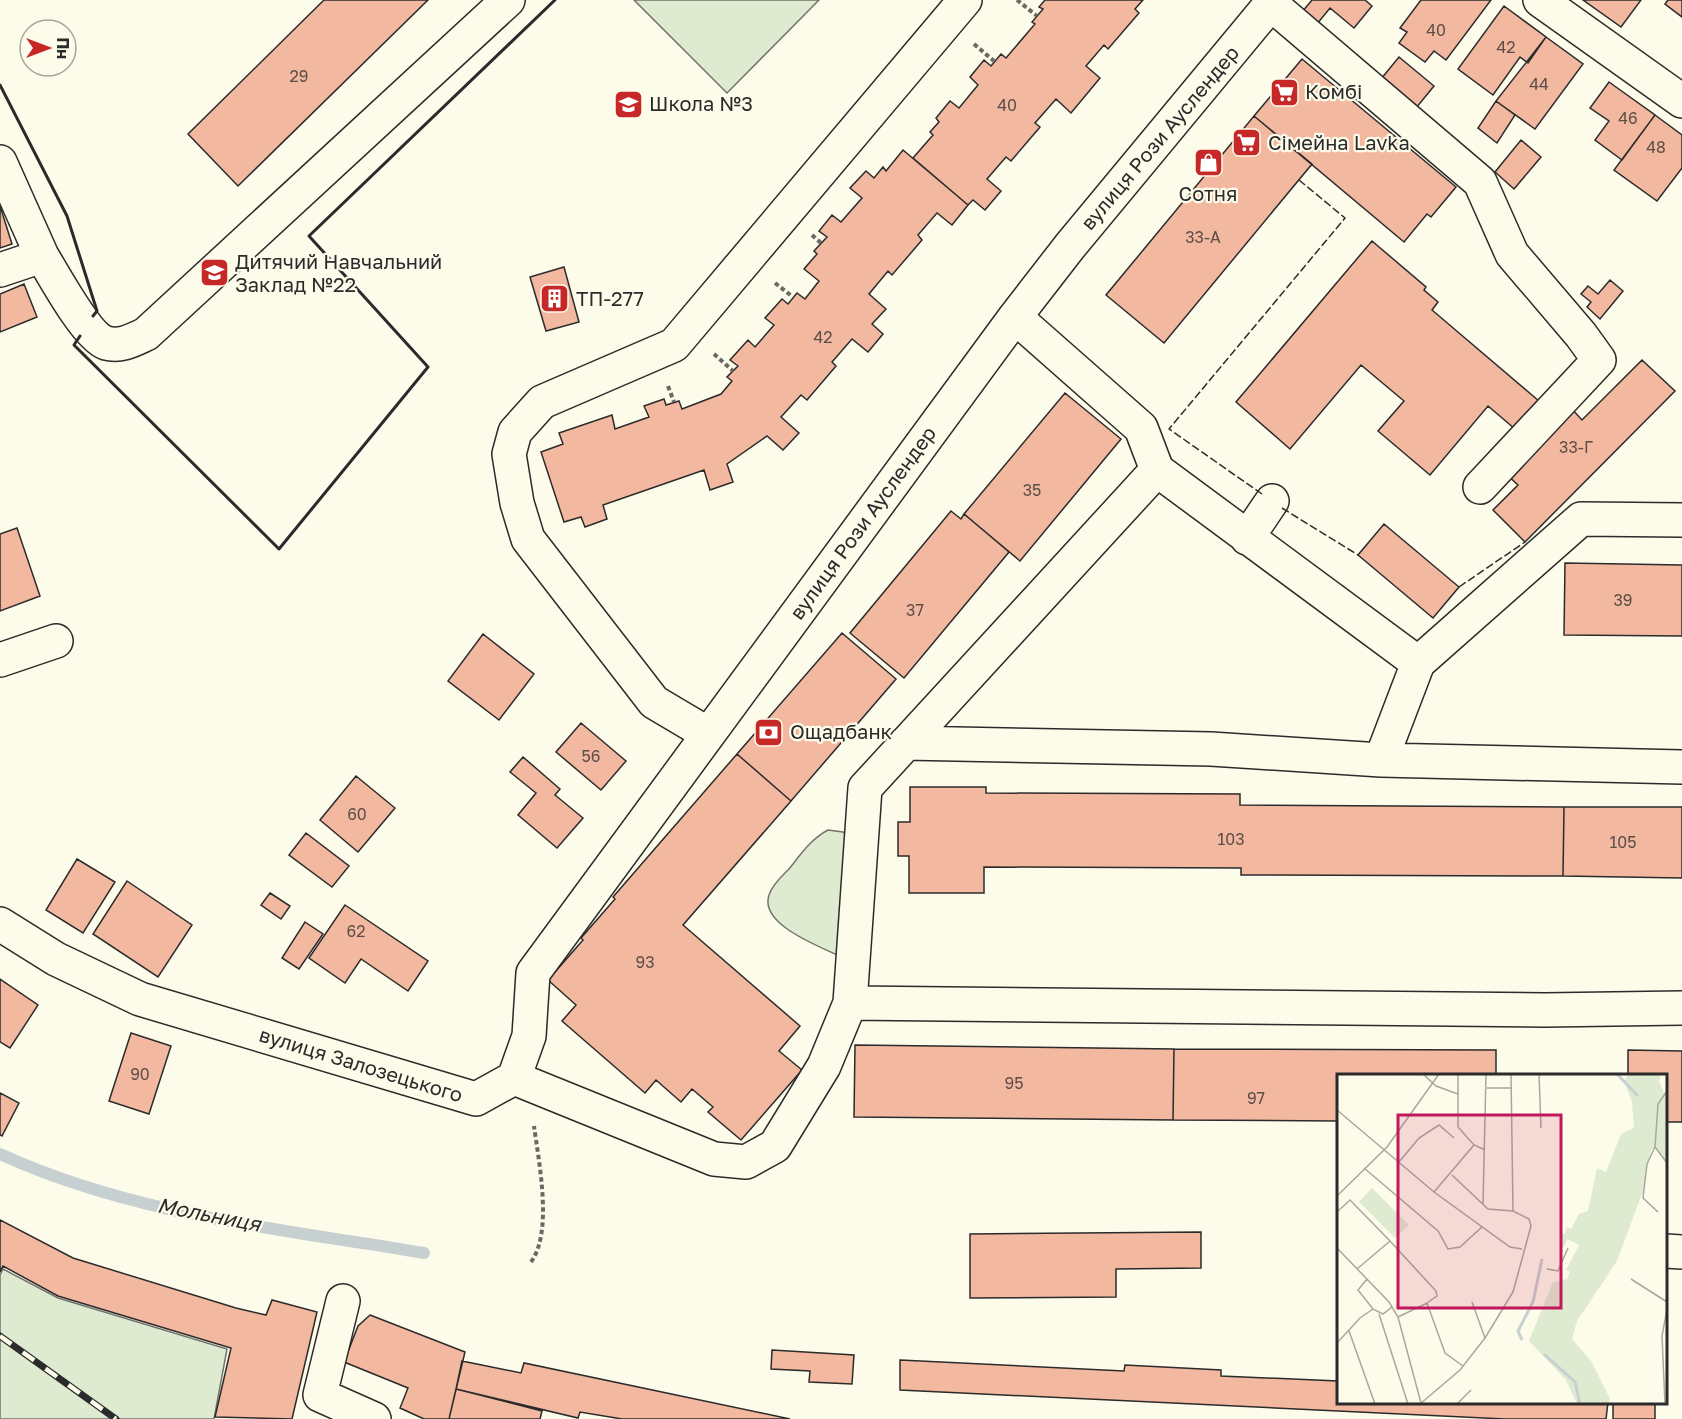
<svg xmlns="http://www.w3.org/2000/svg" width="1682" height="1419" font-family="'Golos Text',sans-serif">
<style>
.green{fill:#deebd1;stroke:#74746e;stroke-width:1.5}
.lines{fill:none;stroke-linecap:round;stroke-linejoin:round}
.stream{stroke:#c7d0d0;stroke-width:12}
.building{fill:#f2b8a0;stroke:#2b2b2b;stroke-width:1.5}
.minor-casing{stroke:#2b2b2b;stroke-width:36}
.path{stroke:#6a6964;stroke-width:4;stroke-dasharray:4.5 3;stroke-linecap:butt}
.minor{stroke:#fdfbea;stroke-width:33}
.rail-casing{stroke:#2b2b2b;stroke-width:7}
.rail{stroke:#fdfbea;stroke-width:4.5;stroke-dasharray:14;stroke-linecap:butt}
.fence{stroke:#2b2b2b;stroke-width:1.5;stroke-dasharray:8 3;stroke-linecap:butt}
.wall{stroke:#2b2b2b;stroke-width:3}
.labels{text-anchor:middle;stroke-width:4.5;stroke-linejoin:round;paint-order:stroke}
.number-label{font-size:16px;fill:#5d4e48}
.poi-label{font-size:20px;fill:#2b2b2b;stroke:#fdfbea;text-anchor:start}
.street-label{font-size:20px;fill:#2b2b2b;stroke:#fdfbea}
.water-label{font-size:21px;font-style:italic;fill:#2b2b2b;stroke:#fdfbea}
.inset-river{fill:none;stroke:#c7d0d0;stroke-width:3}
.inset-road{fill:none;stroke:#a9a89e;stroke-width:1.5}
.view{fill:#c2185b;fill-opacity:0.15;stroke:#c2185b;stroke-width:3}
.inset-edge{fill:none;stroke:#2b2b2b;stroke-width:3}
</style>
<rect width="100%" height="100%" fill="#fdfbea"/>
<!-- green -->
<path class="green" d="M634 0H819L727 93Z
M828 830 843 832 850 838 841 957C820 946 759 925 769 895 772 885 782 876 789 869 801 854 811 839 828 830Z
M3 1269 58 1298 227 1349 214 1419H0V1275Z"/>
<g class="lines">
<!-- stream -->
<path class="stream" d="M0 1154C132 1215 282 1229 424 1253"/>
</g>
<!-- building -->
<path class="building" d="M324 0H428L238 186 188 134Z
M1045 0H1143L1135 9 1139 13 1108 49 1104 45 1086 66 1100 78 1071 113 1056 99 1035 123 1040 127 1011 161 1006 157 987 179 1001 191 985 210 973 200 968 205 913 158 933 135 930 132 939 122 936 118 950 101 959 108 978 85 970 77 984 60 991 66 1001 54 1006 58 1035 24 1032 22 1043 9 1039 7Z
M1312 0H1365L1372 6 1354 28 1330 8 1317 24 1302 12Z
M1421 0H1491L1446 60 1434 51 1425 62 1399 43 1407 32 1400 28Z
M1583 0H1641L1621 27Z
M1668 0H1682V17L1665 4Z
M1504 6 1546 37 1528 63 1520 57 1493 95 1458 69Z
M1546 37 1583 64 1535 129 1496 101Z
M1399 57 1434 86 1416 108 1381 79Z
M1302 59 1456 187 1431 217 1427 214 1404 242 1254 116Z
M1609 82 1655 115 1622 160 1595 140 1609 121 1590 108Z
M1496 101 1515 115 1497 143 1478 128Z
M1655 115 1682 135V168L1657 201 1614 170Z
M1254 116 1312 164 1164 343 1106 295Z
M1521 140 1541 157 1514 189 1495 172Z
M903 150 968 205 952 225 937 213 918 235 922 240 892 275 888 271 869 294 886 309 872 324 883 334 868 352 852 339 832 362 836 366 807 400 801 395 781 417 799 433 783 450 767 436 727 464 733 482 710 490 704 470 603 505 607 519 585 527 581 517 564 522 541 452 563 444 559 433 612 415 615 429 649 417 644 406 664 399 666 405 679 401 682 409 721 394 732 381 727 377 738 366 730 360 748 340 755 347 774 325 765 318 782 299 788 304 797 293 805 299 819 281 804 269 817 254 814 251 827 237 819 231 832 215 841 222 862 198 850 188 866 171 874 178 883 167 886 171Z
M0 206 12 244 0 248Z
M1372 241 1426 287 1424 290 1438 302 1432 310 1539 401 1515 429 1488 406 1430 475 1378 431 1404 401 1361 365 1290 449 1236 402Z
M564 267 579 322 546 331 530 277Z
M1610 280 1623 291 1600 319 1587 307 1591 302 1581 294 1588 286 1598 294Z
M24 284 37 317 0 332V294Z
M1642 360 1675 391 1525 542 1493 510 1518 485 1506 474 1571 408 1582 420Z
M1065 393 1121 439 1020 561 964 514Z
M951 511 961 519 964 514 1009 552 904 678 850 633Z
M1384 524 1459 587 1433 618 1358 555Z
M17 528 40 596 0 611V534Z
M1565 563 1682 565V636L1564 635Z
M842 633 896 679 791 801 737 754Z
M483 634 534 674 499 720 448 681Z
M581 723 626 761 601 790 556 752Z
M737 754 791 801 683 925 800 1026 779 1051 802 1070 741 1140 708 1112 713 1107 692 1089 681 1102 656 1080 645 1093 562 1021 576 1005 548 980 583 940 581 938 615 899 613 897Z
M523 757 560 789 555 795 583 818 557 848 518 815 536 793 510 772Z
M356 776 395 808 358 852 320 820Z
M910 787H986V793L1240 794V805L1564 807 1563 876 1241 875V868L984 867V893H909V856H898V822H910Z
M1564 807H1682V878L1563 876Z
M306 833 349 866 332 887 289 855Z
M77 859 115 882 83 933 46 910Z
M127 881 192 925 158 977 93 934Z
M270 893 290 906 281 919 261 905Z
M345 905 428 961 408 991 361 959 345 983 309 958Z
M305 922 323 934 299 969 282 958Z
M0 979 38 1005 10 1048 0 1042Z
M131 1033 171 1046 149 1114 109 1101Z
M855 1045 1174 1049 1173 1120 854 1117Z
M1174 1049 1496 1050V1076H1338V1121L1173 1120Z
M1628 1050 1682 1051V1122H1666V1076H1628Z
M0 1093 19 1103 2 1136 0 1135Z
M0 1220 73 1258 236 1308 266 1315 272 1300 317 1312 292 1419 215 1417 231 1348 58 1296 3 1266 0 1272Z
M1201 1232V1268L1116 1269V1297L970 1298V1234Z
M370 1315 465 1352 449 1419H424L400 1408 408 1388 344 1362 358 1326Z
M772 1350 854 1355 852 1384 809 1382 810 1371 771 1369Z
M900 1360 1124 1371 1125 1365 1221 1370V1376L1338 1381V1402H1608L1606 1419H1505L900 1390Z
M462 1361 521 1373 524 1363 790 1419H622L580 1412 578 1418 456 1389Z
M456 1389 542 1411 540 1419H449Z
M1613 1402H1655V1419H1613Z"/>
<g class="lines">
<defs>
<path id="minor" d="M1540 0 1682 101
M1271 4 1480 182 1512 254 1581 335 1599 360 1480 487
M0 162 42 256 0 270
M42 256C53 274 87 337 106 343 121 347 133 340 146 334L508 0
M1015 317 1141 428 1157 470 1418 663
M1247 538 1272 501
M0 660 56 641
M708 734 654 702 528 539 517 503 509 454 515 432 542 402 674 345 965 0
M906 743 1211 749 1381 760 1682 767
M1381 760 1418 663 1581 519 1682 520
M0 924 56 959 140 999 476 1099 514 1078
M850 1003 1545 1010 1682 1008
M514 1078 529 1036 533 973 1015 317 1070 246 1274 0
M514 1078 714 1159 746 1162 775 1146 824 1066 850 1003 865 788 1157 470
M1666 1251 1682 1252
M343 1301 320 1395 374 1419"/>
</defs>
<!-- minor casing -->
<use href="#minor" class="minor-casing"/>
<!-- path -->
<path class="path" d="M1017 0 1037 16
M974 44 994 61
M812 235 821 243
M775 283 793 297
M714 354 733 371
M668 386 674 402
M531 1262C553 1232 539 1163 534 1126"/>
<!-- minor -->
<use href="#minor" class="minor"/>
<defs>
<path id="rail" d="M0 1336 116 1419"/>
</defs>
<!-- rail casing -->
<use href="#rail" class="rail-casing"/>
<!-- rail -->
<use href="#rail" class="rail"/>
<!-- fence -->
<path class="fence" d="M1262 494 1169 429 1345 218 1299 180
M1282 508 1358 555
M1459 587 1525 542"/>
<!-- wall -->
<path class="wall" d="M0 85 67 216 97 311 93 316
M80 336 74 345 279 549 428 367 309 236 555 0"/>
</g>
<!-- icons -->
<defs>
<symbol id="supermarket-square" viewBox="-11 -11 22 22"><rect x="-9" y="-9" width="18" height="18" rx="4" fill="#c62828" stroke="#fdfbea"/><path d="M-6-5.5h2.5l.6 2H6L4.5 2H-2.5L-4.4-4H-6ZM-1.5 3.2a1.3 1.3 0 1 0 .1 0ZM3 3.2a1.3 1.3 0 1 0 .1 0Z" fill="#fff"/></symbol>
<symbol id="school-square" viewBox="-11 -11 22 22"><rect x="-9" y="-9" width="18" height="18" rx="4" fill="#c62828" stroke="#fdfbea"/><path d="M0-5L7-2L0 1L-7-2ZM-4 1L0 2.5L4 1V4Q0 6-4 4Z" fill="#fff"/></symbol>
<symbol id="shop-square" viewBox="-11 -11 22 22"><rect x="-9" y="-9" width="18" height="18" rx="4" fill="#c62828" stroke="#fdfbea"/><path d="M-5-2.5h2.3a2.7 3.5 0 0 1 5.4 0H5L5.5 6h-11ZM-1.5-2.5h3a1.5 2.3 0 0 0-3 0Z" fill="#fff"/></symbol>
<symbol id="building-square" viewBox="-11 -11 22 22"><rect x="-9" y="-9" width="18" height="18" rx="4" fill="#c62828" stroke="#fdfbea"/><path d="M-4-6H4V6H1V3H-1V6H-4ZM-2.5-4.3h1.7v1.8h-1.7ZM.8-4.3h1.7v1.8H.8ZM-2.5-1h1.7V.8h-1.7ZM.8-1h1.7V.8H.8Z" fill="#fff"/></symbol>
<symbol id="bank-square" viewBox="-11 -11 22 22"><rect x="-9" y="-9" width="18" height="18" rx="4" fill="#c62828" stroke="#fdfbea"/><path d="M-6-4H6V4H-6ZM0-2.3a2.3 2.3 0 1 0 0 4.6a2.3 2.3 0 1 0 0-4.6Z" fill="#fff"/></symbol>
</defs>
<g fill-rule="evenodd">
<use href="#supermarket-square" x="1268" y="76" width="33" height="33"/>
<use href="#school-square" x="612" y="88" width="33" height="33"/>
<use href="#supermarket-square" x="1230" y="126" width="33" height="33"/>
<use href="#shop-square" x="1192" y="146" width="33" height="33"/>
<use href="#school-square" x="198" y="256" width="33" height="33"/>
<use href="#building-square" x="538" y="282" width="33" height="33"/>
<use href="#bank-square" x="752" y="716" width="33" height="33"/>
</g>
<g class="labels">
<!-- number labels -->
<g class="number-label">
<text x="1436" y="36">40</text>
<text x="1506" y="53">42</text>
<text x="299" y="82">29</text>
<text x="1539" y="90">44</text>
<text x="1007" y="111">40</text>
<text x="1628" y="124">46</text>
<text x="1656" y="153">48</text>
<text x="1203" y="243">33-А</text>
<text x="823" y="343">42</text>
<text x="1576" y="453">33-Г</text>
<text x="1032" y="496">35</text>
<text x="1623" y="606">39</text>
<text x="915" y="616">37</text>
<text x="591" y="762">56</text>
<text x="357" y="820">60</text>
<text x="1231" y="845">103</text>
<text x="1623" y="848">105</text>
<text x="356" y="937">62</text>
<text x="645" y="968">93</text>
<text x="140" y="1080">90</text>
<text x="1014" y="1089">95</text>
<text x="1256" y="1104">97</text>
</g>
<!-- poi labels -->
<g class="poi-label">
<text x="1305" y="99">Комбі</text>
<text x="649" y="111">Школа №3</text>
<text x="1268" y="150">Сімейна Lavka</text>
<text x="1208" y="201" text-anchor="middle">Сотня</text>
<text x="235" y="269">Дитячий Навчальний<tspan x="235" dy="23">Заклад №22</tspan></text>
<text x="576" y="306">ТП-277</text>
<text x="790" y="739">Ощадбанк</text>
</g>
<!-- street labels -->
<g class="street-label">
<text transform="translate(1160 138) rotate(-50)" y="7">вулиця Рози Ауслендер</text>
<text transform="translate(863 523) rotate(-54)" y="7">вулиця Рози Ауслендер</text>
<text transform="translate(361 1065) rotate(17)" y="7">вулиця Залозецького</text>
</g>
<!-- water labels -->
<g class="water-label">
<text transform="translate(209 1215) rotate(11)" y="7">Мольниця</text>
</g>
</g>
<!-- overview -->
<g transform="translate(1337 1074)">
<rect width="330" height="330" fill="#fdfbea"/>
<path d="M292 0H324L322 7 327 19 330 17V90L318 73 314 76 306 117 280 187 240 247 235 265 254 287 273 325 271 330H240L229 306 192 267 216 208 230 205 233 198 229 196 242 171 230 165 227 173 223 172 224 160H228L230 153 234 155 242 140 251 137 260 94 269 98 284 60 297 54 295 28 287 7ZM35 114 72 151 58 164 22 128Z" fill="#deebd1"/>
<path class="inset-river" d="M280 0 301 22M185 266 181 257 196 228 205 185M207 280 238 308 243 330"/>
<path class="inset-road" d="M86 0 99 12 121 20V53L137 71 148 76M174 0 176 137M202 0 204 54M150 14H175M330 17 321 30 318 73 330 89M121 20V0M0 36 97 118 173 173 185 175M318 73 310 90 306 124 321 138M62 88 82 64 102 51 117 64M27 94 101 157 111 175 123 173 145 153M97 118 137 71M0 122 50 73 102 0M146 130 149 0M0 138 13 126 53 167 20 195M53 167 99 217 100 222 90 229M0 174 52 228 61 243 84 329M210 195 221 197 231 174M30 205 21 216 36 235M294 205 330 228M135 228 148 264M42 240 71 330M61 243 90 229 108 279 126 292M12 257 38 330M0 269 23 244 36 235 46 240 55 233M83 330 123 296 148 264 176 218 194 152 192 145 176 137 151 135 115 101M120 330 134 316M328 330 325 262 330 235"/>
<path class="view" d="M61 41H224V234H61Z"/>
<rect width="330" height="330" class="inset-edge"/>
</g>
<!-- north arrow -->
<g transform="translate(48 48) rotate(90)"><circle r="28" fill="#fdfbea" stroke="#a9a89e" stroke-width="1.5"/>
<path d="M0-4.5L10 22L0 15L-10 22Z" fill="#c62828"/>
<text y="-9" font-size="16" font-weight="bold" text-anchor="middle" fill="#2b2b2b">Пн</text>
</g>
</svg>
